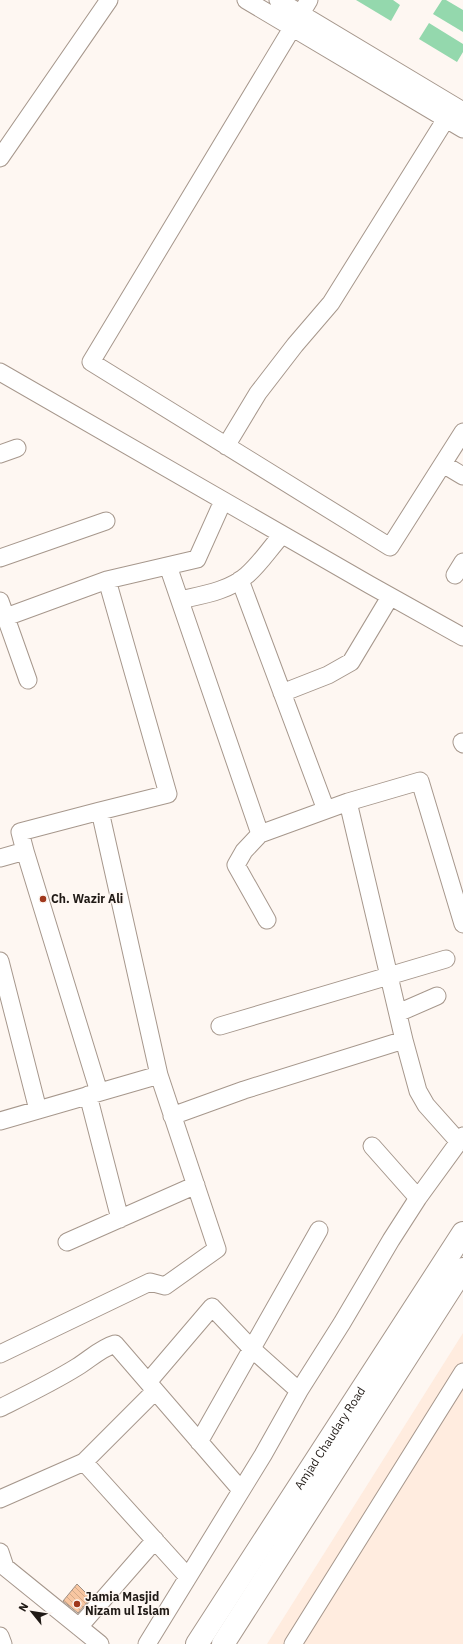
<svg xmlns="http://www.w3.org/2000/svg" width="463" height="1644" font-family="'IBM Plex Sans',sans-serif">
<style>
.built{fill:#ffecdf}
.green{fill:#94d8ad}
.building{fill:url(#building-back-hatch);stroke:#9e8f84}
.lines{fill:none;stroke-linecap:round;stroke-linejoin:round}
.minor-casing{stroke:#a6978c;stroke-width:19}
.major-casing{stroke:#a6978c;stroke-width:24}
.minor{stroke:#fff;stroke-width:17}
.major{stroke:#fff;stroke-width:22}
.poi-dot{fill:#a0381d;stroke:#fef7f2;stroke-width:1.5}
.labels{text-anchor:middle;stroke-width:3;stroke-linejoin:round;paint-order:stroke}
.poi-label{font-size:12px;font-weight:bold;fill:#201a16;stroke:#fef7f2;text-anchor:start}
.street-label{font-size:12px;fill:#201a16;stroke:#fef7f2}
</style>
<defs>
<pattern id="building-back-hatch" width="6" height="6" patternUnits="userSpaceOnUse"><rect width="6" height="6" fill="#f8c6a1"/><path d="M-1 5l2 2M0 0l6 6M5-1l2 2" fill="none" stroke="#d4aa8a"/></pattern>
</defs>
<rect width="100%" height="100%" fill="#fef7f2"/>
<!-- built -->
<path class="built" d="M463 1333V1644H267Z"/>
<!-- green -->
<path class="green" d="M356 0H393L400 5 391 21Z
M442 0H446L463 10V32L433 14Z
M429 23 463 44V52L457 62 419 39Z"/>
<!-- building -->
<path class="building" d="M77 1584 91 1598 78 1613 63 1601Z"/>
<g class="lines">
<defs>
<path id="minor" d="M246 0 463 129
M278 0 463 111
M309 0 91 362 390 547 463 432
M0 158 109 0
M0 372 370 585 463 637
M226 446 258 393 295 345 331 303 454 106
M0 454 17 448
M443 464 463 476
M0 558 106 521
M168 566 260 834 348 802
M455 575 463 562
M240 580 326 810
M180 600C202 595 229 591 247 575 260 564 270 548 282 535
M0 601 28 680
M6 617 107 580 197 559 223 501
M282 693 328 675 351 662 390 597
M462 742 463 744
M100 811 168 794 107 580
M260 834 244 851 236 865 267 920
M25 851 20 832 100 811 159 1075
M0 858 25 851 99 1092
M0 961 38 1110
M398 1013 437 996
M220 1026 446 959
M404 1040 348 802 420 781 463 924
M88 1095 120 1219
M172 1116 244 1090 404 1040 418 1091 426 1105 459 1142
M0 1121 159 1075 217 1249 165 1286 150 1282 0 1354
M372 1146 418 1198
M67 1242 196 1185
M148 1382 212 1307 251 1348 299 1391
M0 1408C26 1395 53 1382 77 1367 90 1359 101 1348 115 1344L241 1490
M199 1442 319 1230
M84 1462 188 1577
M0 1499 84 1462 155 1391
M0 1552 5 1567 100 1644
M79 1627 155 1540
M0 1636 3 1644
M147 1644 263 1455 299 1391 342 1323 391 1240 418 1198 463 1136
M293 1644 463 1372"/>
<g id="major">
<path id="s1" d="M197 1644 463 1233"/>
<path d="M223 1644 463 1269"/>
</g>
</defs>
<!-- minor casing -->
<use href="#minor" class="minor-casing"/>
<!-- major casing -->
<use href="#major" class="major-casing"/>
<!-- minor -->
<use href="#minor" class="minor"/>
<!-- major -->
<use href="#major" class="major"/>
</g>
<!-- markers -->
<g class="poi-dot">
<circle cx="43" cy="899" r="4"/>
<circle cx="77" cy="1604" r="4"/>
</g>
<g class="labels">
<!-- poi labels -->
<g class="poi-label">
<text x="51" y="903">Ch. Wazir Ali</text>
<text x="85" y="1601">Jamia Masjid<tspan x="85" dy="14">Nizam ul Islam</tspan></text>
</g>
<!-- street labels -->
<g class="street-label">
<text dy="4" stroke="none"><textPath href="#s1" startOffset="245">Amjad Chaudary Road</textPath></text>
</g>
</g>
<!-- north arrow -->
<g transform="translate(32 1612) rotate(300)" stroke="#fef7f2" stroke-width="3" paint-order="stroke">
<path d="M0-3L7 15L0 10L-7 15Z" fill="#201a16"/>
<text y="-6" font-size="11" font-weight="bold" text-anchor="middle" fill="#201a16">N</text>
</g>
</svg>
